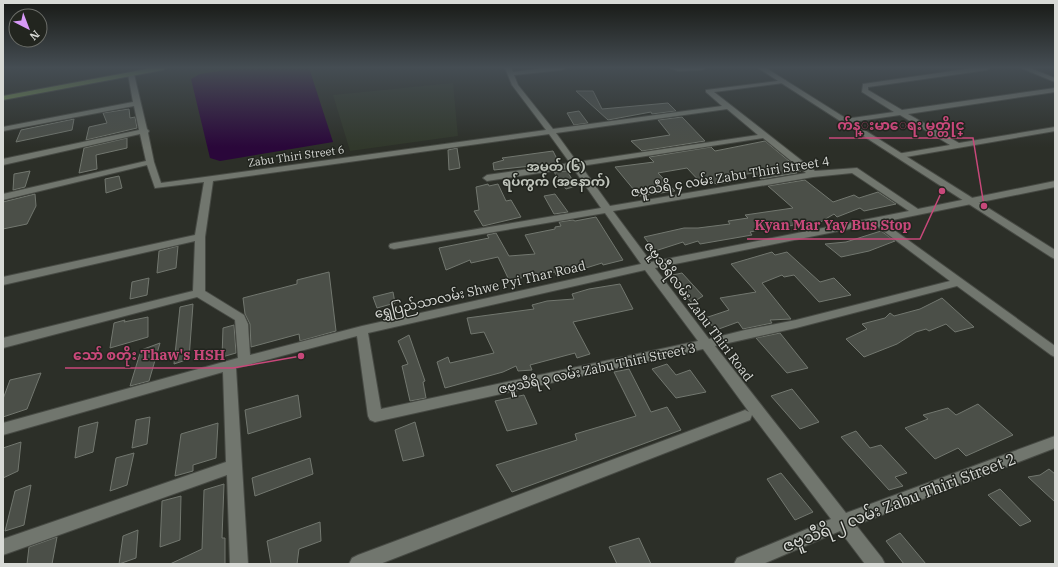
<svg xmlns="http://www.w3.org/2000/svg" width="1058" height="567" font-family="'IBM Plex Serif','Noto Sans Myanmar',serif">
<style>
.built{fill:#31382b}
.water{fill:#2a073a}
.building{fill:#4b4f48;stroke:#72776f}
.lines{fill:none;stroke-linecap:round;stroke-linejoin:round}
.street-casing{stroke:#474a44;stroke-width:2}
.secondary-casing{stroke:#474a44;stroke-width:2}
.primary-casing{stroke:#474a44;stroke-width:2}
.street{fill:#71766e;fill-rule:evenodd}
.secondary{fill:#71766e;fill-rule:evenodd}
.primary{fill:#718e51;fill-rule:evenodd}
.labels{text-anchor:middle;stroke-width:3;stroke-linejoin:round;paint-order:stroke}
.far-street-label{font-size:11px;fill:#d8dad6;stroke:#22251f}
.far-quarter-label{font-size:13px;font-weight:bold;fill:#c0c5bc;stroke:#22251f}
.street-label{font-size:13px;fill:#d8dad6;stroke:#22251f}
.near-street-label{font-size:16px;fill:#d8dad6;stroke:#22251f}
.leader{fill:none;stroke:#c8487a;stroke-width:1.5}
.callout-dot{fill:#c8487a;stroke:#22251f;stroke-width:1.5}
.callout-label{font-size:14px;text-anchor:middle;font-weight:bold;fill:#c8487a;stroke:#22251f;stroke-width:3;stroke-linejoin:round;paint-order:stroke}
</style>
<rect width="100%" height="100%" fill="#2c2f28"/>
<!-- built -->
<path class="built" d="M453 83 458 136 350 151 333 95Z"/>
<!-- water -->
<path class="water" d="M239 68H309L333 142 220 161 210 158 191 79 200 74Z"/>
<!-- building -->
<path class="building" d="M576 91H593L602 109 668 103 676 111 652 114 651 112 608 120Z
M129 109 130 118 135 117 137 128 86 140 89 127 107 123 103 113Z
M579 111 588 123 574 125 567 113Z
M682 117 705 141 642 151 631 141 670 135 658 120Z
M74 119 72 130 16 142 21 130Z
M127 138V148L96 155 97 169 79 173 84 148Z
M765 141 801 171 796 172 797 173 761 179 754 173 725 177 730 182 716 184 715 183 702 184 687 168 658 173 675 191 639 196 615 167 654 162 649 157 711 147 715 151Z
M457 148 460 168 449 170 448 150Z
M553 151 559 163 494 170 493 163 504 160 502 158Z
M30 171 25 187 13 190 14 174Z
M567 171 576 186 566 189 554 172Z
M119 176 122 188 106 193 105 179Z
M805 180 833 202 854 195 859 198 878 192 896 204 864 211 860 208 837 217 834 214 812 227 807 222 789 226 788 224 750 232 752 235 700 244 698 241 685 245 683 242 655 251 644 237 684 228H698L730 224 728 221 748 218 745 215 793 208 768 186Z
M488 184 489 186 498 184 506 201 511 200 521 217 483 226 474 211 479 210 476 187Z
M35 194 36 206 27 224 3 229V202Z
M555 194 568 212 554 214 544 196Z
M596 217 623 260 603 265 602 263 557 277 555 272 509 280 498 257 471 263 470 260 446 270 439 248 489 238 487 235 496 233 509 256 535 254 525 235 555 229V227L561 226 559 222 573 220 575 221Z
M881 231 895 241 869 251 841 257 825 244 846 242Z
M178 246 176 268 157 273 159 251Z
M772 252 775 255 787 252 820 282 834 278 851 295 819 302 794 275 784 277 782 275 762 283 791 319 770 320 772 323 743 329 738 322 716 330 705 318 729 310 720 298 756 292 731 264Z
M329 272 336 331 300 341 299 334 251 347 250 324 245 314 243 298 297 284V280Z
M682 273 703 296 692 303 668 276Z
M149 278 147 295 130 299 132 282Z
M620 284 633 309 573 322 590 354 577 358 575 353 530 365 532 370 518 371 516 366 503 372 445 388 437 362 448 357 450 363 494 353 484 332 471 334 467 318 534 309 532 305 547 301 574 299 572 294 589 289Z
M393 292 395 303 377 308 373 297Z
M942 298 974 327 955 332 946 324 929 331 926 329 916 332 897 344 864 357 846 339 867 329 862 324 885 318 890 313 894 316 920 309Z
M193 304 189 359 174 364 180 307Z
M148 317V337L110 348 114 323 125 320 124 322Z
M234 325 236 353 222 357 223 328Z
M780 333 808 368 787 373 756 338Z
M409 335 425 381 423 382 426 398 410 401 402 366 408 364 398 341Z
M160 343 149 381 130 386 141 350Z
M667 364 676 375 690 370 706 392 676 398 652 369Z
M629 369 651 412 667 407 681 430 512 492 496 465 577 440 575 434 636 416 614 372Z
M41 373 27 409 3 417V399L10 380Z
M792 389 819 422 800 429 771 396Z
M298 395 301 417 248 434 245 410Z
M524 395 537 424 507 431 495 401Z
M978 404 1013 435 966 456 958 448 935 459 905 428 928 419 923 415 948 408 956 415Z
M150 417 147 444 132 448 136 420Z
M98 422 93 452 75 458 79 427Z
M415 422 424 456 403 461 395 430Z
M218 423 216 458 193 465V471L175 476 181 434Z
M856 431 870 448 881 445 907 473 895 477 903 486 889 490 841 437Z
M21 442 18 471 3 478V448Z
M134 453 127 485 110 491 116 458Z
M310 458 313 474 255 496 252 478Z
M1049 469 1055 474V502L1028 477 1040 475Z
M781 473 813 512 795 520 767 479Z
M224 484 222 538H225V564H170L202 549 204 490Z
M31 485 24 525 5 531 15 491Z
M1000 489 1031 521 1020 526 988 495Z
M181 496 180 540 160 547 162 501Z
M320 522 321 541 299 549 297 564H271L267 541Z
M138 530 136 558 119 564 123 536Z
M900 533 926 564H904L886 541Z
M57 537 52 564H27L29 547Z
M639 538 651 564H617L609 547Z"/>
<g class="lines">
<defs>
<path id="street" d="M505 68H511L513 72 545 68H565L562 70 514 75 518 85 553 129 722 106 706 92V90L785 80 786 81 783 83 714 92 815 171 857 168 918 209 1055 181V187L883 222 1055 346V357L1051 355 957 286 796 328 715 346 846 513 1055 436V448L856 525 882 558 885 564H865L840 531 763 564H734L737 558 831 519 752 415 750 420 380 564H349L352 558 358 555 740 412 745 410 749 412 703 349 375 422 370 420 368 416 357 336 236 368 248 564H230L227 475 3 555V539L226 462 223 372 3 435V423L238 358 235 320 197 297 3 348V338L193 291 195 241 3 285V277L195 235 204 182 155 188 147 165 3 200V194L146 161 140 134 3 165V159L139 130 134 106 3 131V127L133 102 128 74 131 72 134 74 147 129 149 131 148 133 154 162 161 183 546 130 512 85ZM727 109 758 135 577 162 556 133ZM549 134 570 163 487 175 483 178 487 181 573 168 601 208 394 243 390 244 389 246 390 248 394 249 605 213 641 264 362 326 250 355 248 324 244 315 205 291V237L213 181ZM763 138 806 173 610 206 581 166ZM852 173 909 211 651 262 613 211 813 177ZM874 224 950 281 796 320 745 330 709 339 655 268ZM645 270 698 341 381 409 368 333Z
M670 68H705L702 70 678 71Z
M973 68H990L987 70 868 87V90L902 110 1055 88V92L908 114 959 143 1055 127V131L900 158 896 156 897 154 950 145 900 115 845 123 841 121 845 119 894 112 862 92 863 84Z
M1021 68H1030L1055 78V82Z"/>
<path id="secondary" d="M758 68H766L1055 250V259L1051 257Z"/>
<path id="primary" d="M152 68H166L163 70 3 100V96Z"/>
</defs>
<!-- street casing -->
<use href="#street" class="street-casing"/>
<!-- secondary casing -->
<use href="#secondary" class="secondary-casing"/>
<!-- primary casing -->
<use href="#primary" class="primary-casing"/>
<!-- street -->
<use href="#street" class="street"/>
<!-- secondary -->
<use href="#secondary" class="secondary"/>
<!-- primary -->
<use href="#primary" class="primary"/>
</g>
<!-- sky -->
<linearGradient id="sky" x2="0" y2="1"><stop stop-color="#181a16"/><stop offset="0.46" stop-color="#454d53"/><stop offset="1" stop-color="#454d53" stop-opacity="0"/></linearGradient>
<rect width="1058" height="147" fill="url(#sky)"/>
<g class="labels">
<!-- far-street labels -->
<g class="far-street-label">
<text transform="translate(296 156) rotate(-8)" y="4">Zabu Thiri Street 6</text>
</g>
<!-- far-quarter labels -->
<g class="far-quarter-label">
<text x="556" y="171">အမှတ် (၆)<tspan x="556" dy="15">ရပ်ကွက် (အနောက်)</tspan></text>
</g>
<!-- street labels -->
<g class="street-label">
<text transform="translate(730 176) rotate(-9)" y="5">ဇဗူသီရိ ၄ လမ်း Zabu Thiri Street 4</text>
<text transform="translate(480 289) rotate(-13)" y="5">ရွှေပြည်သာလမ်း Shwe Pyi Thar Road</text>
<text transform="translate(699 311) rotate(53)" y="5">ဇဗူသီရိလမ်း Zabu Thiri Road</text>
<text transform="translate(597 368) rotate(-12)" y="5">ဇဗူသီရိ ၃ လမ်း Zabu Thiri Street 3</text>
</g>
<!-- near-street labels -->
<g class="near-street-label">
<text transform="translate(899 502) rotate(-21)" y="6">ဇဗူသီရိ ၂ လမ်း Zabu Thiri Street 2</text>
</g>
</g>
<!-- callouts -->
<path class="leader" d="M984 206L973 138H829M942 191L920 239H747M301 356L233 368H65"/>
<g class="callout-dot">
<circle cx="984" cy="206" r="4"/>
<circle cx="942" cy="191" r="4"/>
<circle cx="301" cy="356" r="4"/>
</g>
<g class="callout-label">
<text x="901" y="130">က်န္းမာေရး မွတ္တိုင္</text>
<text x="833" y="230">Kyan Mar Yay Bus Stop</text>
<text x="149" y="360">သော် စတိုး Thaw's HSH</text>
</g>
<!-- border -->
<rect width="1058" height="567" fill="none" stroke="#d8dad6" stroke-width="8"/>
<!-- north arrow -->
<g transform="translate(28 28) rotate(138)"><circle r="19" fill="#22251f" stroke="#6b6d68"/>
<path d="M0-3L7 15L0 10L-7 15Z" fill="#d89af8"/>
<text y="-6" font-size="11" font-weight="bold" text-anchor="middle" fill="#d8dad6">N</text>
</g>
</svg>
